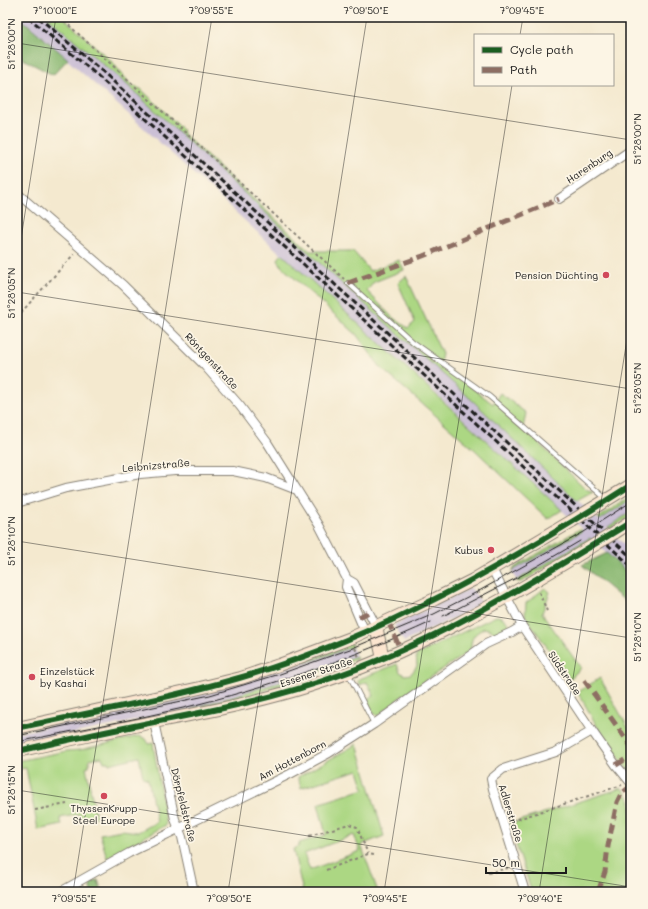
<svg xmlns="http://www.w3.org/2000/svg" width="648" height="909" font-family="Mali,sans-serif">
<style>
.industrial{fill:#cbbfd5}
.green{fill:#acd783;stroke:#647a50;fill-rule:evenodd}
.forest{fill:#89b871;stroke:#526a46}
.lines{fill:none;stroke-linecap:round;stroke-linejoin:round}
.lane-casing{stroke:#888276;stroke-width:6}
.street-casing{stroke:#888276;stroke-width:10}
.secondary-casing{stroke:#888276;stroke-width:14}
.path{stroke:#888276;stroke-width:2;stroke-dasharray:3 3;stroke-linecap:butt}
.lane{stroke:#fff;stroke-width:4}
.street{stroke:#fff;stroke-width:8}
.secondary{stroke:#fce5cf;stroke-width:12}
.tram{stroke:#1c1c1c;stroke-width:1}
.rail{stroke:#1c1c1c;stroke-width:3;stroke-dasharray:6 3;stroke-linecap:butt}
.secondary-bridge-casing{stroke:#888276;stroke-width:14;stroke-linecap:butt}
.secondary-bridge{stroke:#fce5cf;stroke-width:12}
.quiet{stroke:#8d6e63;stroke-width:5;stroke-dasharray:10 5;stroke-linecap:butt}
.cycleway-casing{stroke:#fcf5e5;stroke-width:8}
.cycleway{stroke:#1b5e20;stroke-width:6}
.ticks{fill:none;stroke:#1c1c1c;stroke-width:1;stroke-opacity:0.45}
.poi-dot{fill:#d1495b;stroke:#fcf5e5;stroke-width:1.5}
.labels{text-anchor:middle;stroke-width:3.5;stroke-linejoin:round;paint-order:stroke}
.street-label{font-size:10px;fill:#1c1c1c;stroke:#fcf5e5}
.poi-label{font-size:10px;fill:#1c1c1c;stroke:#fcf5e5;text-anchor:end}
.neatline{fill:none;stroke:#1c1c1c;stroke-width:1.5}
.ticks-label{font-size:10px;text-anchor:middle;fill:#1c1c1c}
</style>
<rect width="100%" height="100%" fill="#fcf5e5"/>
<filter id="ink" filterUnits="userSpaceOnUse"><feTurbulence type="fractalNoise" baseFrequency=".025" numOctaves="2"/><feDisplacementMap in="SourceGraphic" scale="8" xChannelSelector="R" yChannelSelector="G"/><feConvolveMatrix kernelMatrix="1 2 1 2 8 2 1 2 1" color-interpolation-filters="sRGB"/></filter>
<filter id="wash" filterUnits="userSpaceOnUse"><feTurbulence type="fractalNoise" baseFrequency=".012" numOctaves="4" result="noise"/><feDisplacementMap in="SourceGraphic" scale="16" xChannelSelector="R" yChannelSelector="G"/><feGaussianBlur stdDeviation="0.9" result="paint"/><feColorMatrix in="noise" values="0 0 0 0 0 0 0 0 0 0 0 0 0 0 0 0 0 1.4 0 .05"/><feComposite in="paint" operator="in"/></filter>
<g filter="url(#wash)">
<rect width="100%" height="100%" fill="#f4e9cf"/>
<!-- industrial -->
<path class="industrial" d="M19 17H47L124 82 349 290 473 401 598 520 631 499V512L606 528 623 543 631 538V576L590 538 516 580 512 571 583 530 417 376 341 309 135 120Z
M471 588 483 604 404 642 394 625Z
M352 647 356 656 301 676 242 694 193 709 17 745V733L205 693 305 661 308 662Z"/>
<!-- green -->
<path class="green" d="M47 17H63L112 62 132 86 141 89 182 129 183 134 310 251H353L370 271 399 260 404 270 374 282 367 291 392 317 408 328 415 322 398 283 406 276 442 354 440 363 493 404 500 393 526 413 523 428 586 489 593 492 577 501 473 401 349 290 124 82Z
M282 254 562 510 548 519 474 449 381 368 356 334 281 266 278 259Z
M631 496V499L600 520 598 518Z
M631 512V516L610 529 608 527Z
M580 529 582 531 512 571 515 567Z
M590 538 592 540 523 581 520 582 516 581Z
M545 588 550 592 542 613 581 668 570 679 525 616 526 603Z
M496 616C504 616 507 622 511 628L497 635 491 630 484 628C473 635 471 637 471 650L398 699 378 716 372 712 367 699 374 696 367 682 360 685 357 680 397 664 400 672 405 675 411 674 417 666 416 655Z
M351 643 352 647 308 662 305 661Z
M356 656 357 659 243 698 193 708 301 676Z
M600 678 631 733V774L599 730 578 692Z
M139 736 146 739 149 744 153 743 166 825 107 858 100 834 122 830 138 832 157 822 148 779 143 777 139 757 109 764 108 762H104L102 757 89 759V766L86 767 96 817 81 820 80 814 60 818 62 825 38 830 26 768 21 769 19 764H17V761L67 751 80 750Z
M357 744 384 836 361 845 378 892H303L293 849 299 846V843L326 835 318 804 364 789 358 770 301 788 298 777ZM354 835 360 851 310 870 304 854Z
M622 788 631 801V892H535L531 889 509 824Z"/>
<!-- forest -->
<path class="forest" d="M17 17H19L68 59 53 75 17 56Z
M607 553 631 576V606L582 565Z
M98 880 102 892H92L90 883Z"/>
</g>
<g filter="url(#ink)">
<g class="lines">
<defs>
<path id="lane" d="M348 283 413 342 490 397 605 498
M349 675 374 724"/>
<path id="street" d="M17 193 123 285 205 366 240 406 267 442 319 525 347 579 354 583 376 626
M559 199 631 150
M17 503 66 488 140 474 175 471H233L266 478 297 490
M492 569 522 626 592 731 616 765 631 783
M347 579 346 587 365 632
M154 722 175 819 182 837 194 892
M60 892 129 853 290 774 329 753 374 724 486 644 512 632 522 626
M525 892 493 789 491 779 503 769 556 752 592 731"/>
<path id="secondary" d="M590 510 631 485
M614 533 631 522
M376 626 383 659
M17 728 200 688 241 678 279 665 351 638 435 599 473 580 572 521
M17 751C63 741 109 731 154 722 206 712 258 702 309 686 412 654 504 600 596 544"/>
</defs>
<!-- lane casing -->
<use href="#lane" class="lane-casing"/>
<!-- street casing -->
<use href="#street" class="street-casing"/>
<!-- secondary casing -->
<use href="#secondary" class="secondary-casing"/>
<!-- path -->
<path class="path" d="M60 17 344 279
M17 317 74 254
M478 590 482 598
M539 592 547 611
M355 648 359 657
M35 810 67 804
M512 821 622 785
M309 836 349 824 357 827 368 854
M326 870 368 854 374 855
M488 873 508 868"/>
<!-- lane -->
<use href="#lane" class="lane"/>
<!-- street -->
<use href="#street" class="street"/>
<!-- secondary -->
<use href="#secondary" class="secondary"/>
<!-- tram -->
<path class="tram" d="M443 616 524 574 580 541
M17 736 210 695 280 674 350 649 434 614 479 591 584 532 631 502
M17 742C72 731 128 721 183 708 268 687 351 659 431 622"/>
<!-- rail -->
<path class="rail" d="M28 17 98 76 199 168 631 566
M38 17 102 71 203 163 631 557"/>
<defs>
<path id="secondary-bridge" d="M572 521 590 510
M596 544 614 533"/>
</defs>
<!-- secondary-bridge casing -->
<use href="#secondary-bridge" class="secondary-bridge-casing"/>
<!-- secondary-bridge -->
<use href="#secondary-bridge" class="secondary-bridge"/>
<!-- quiet -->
<path class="quiet" d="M348 283 423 256 559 199
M359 617 369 612
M388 621 401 651
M584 680 631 746
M616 765 631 756
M598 892 605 872 608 846 617 802 621 794 631 786"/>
<defs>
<path id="cycleway" d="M17 728C91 712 167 699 239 678 380 637 509 563 631 485
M17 751C63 741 108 731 154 722 217 710 280 697 340 675 444 638 537 579 631 522"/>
</defs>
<!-- cycleway casing -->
<use href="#cycleway" class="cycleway-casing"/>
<!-- cycleway -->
<use href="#cycleway" class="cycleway"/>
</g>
</g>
<!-- ticks -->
<path class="ticks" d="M520 35 523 17M17 43 631 140M17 264 56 17M17 292 631 389M17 541 631 638M17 790 631 887M73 892 212 17M228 892 367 17M384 892 512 85M539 892 631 314"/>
<!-- markers -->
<g class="poi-dot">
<circle cx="606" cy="275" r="4"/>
<circle cx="491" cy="550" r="4"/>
<circle cx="32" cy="677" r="4"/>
<circle cx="104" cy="796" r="4"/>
</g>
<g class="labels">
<!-- street labels -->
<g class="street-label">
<text transform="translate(589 166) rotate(-34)" y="4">Harenburg</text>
<text transform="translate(212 361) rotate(47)" y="4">Röntgenstraße</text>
<text transform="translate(156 465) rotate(-5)" y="4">Leibnizstraße</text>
<text transform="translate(316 672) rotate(-18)" y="4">Essener Straße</text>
<text transform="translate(565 673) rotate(56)" y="4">Südstraße</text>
<text transform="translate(292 760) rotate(-28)" y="4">Am Hottenborn</text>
<text transform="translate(184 805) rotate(76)" y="4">Dörpfeldstraße</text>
<text transform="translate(511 813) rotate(73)" y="4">Adlerstraße</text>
</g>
<!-- poi labels -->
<g class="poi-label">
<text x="598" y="279">Pension Düchting</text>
<text x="483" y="554">Kubus</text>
<text x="40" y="675" text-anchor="start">Einzelstück<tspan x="40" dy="12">by Kashai</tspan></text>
<text x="104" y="812" text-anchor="middle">ThyssenKrupp<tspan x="104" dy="12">Steel Europe</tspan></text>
</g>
</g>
<!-- margin -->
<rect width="648" height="909" fill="none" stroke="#fcf5e5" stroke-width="44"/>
<!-- legend -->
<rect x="474" y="34" width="140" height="52" fill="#fcf5e5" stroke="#a29e95"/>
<rect x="482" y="47" width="20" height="6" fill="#1b5e20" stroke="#a29e95"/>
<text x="510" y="54" font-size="12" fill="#1c1c1c">Cycle path</text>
<rect x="482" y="67" width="20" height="6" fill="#8d6e63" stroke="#a29e95"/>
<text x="510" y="74" font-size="12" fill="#1c1c1c">Path</text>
<!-- scale -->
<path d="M486 867v6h80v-6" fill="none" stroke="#1c1c1c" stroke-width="2"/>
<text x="492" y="867" font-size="12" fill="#1c1c1c" stroke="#fcf5e5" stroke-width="3" paint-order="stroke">50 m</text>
<rect x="22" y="22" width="604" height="865" class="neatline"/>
<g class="ticks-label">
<text x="55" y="14">7°10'00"E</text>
<text x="211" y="14">7°09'55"E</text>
<text x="366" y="14">7°09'50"E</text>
<text x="522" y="14">7°09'45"E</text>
<text transform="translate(11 44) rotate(-90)" y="4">51°28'00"N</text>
<text transform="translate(637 139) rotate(-90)" y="4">51°28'00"N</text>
<text transform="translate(11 293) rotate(-90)" y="4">51°28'05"N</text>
<text transform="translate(637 388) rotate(-90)" y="4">51°28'05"N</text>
<text transform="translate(11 541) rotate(-90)" y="4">51°28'10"N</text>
<text transform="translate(637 637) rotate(-90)" y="4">51°28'10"N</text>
<text transform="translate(11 790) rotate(-90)" y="4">51°28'15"N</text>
<text x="74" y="902">7°09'55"E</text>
<text x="229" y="902">7°09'50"E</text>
<text x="385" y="902">7°09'45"E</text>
<text x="540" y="902">7°09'40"E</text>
</g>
</svg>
